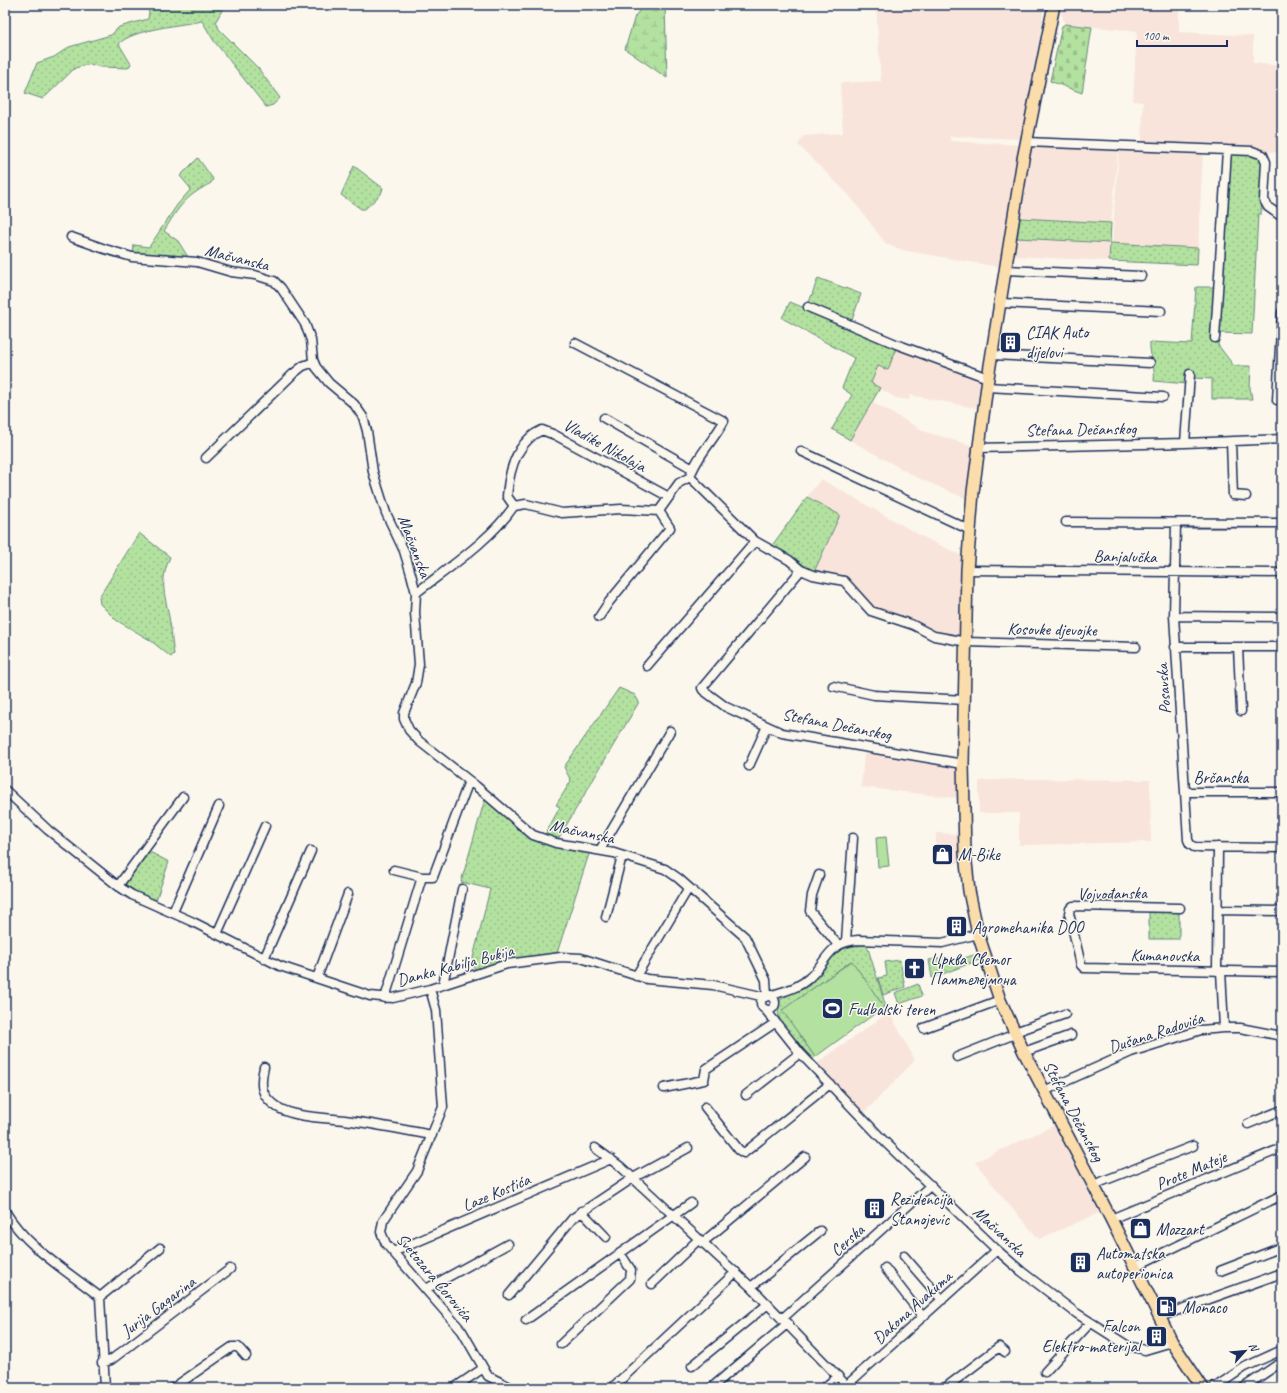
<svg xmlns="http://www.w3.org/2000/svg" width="1287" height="1393" font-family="Caveat,sans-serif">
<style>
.built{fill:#f8e4da}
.grass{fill:url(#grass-dots);stroke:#67887e}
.wetland{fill:url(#wetland-marsh);stroke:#67887e}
.cemetery{fill:url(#cemetery-stones);stroke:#67887e}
.park{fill:#b3e19f;stroke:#67887e}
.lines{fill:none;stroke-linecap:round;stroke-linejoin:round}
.minor-casing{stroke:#1b2f5e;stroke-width:11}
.major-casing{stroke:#1b2f5e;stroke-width:14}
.minor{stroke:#fbf7ec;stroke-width:8}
.major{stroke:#fbddab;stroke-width:11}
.labels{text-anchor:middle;stroke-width:3;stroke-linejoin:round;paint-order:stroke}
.street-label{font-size:17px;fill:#1b2f5e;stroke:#fbf7ec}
.poi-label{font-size:17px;fill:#1b2f5e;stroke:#fbf7ec;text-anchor:start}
</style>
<defs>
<pattern id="grass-dots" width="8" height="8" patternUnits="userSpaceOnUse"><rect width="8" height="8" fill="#b3e19f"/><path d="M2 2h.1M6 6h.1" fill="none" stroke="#99c18b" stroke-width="1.8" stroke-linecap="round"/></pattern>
<pattern id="wetland-marsh" width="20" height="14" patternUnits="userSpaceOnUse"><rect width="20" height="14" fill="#b3e19f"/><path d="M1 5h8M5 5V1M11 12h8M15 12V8" fill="none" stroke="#99c18b"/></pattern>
<pattern id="cemetery-stones" width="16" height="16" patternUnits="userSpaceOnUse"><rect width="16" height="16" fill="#b3e19f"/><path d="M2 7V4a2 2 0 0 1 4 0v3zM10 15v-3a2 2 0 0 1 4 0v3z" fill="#99c18b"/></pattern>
</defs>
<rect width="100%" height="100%" fill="#fbf7ec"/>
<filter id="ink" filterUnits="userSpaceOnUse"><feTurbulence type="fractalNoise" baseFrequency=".025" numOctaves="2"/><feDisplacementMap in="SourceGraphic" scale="8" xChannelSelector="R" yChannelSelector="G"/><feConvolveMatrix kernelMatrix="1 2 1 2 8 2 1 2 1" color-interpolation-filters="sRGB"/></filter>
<g filter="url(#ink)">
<!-- built -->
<path class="built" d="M876 5H1043V19L1021 139 950 136V141L1020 145 999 267 902 250 886 244 849 195 798 145 803 136 843 133 840 83 881 81Z
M1061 5H1179V32L1253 36V63L1282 66V152H1262L1256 147 1142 143 1143 102 1133 101 1137 31 1065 24 1061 13Z
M1034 144 1118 150 1111 223 1020 218 1032 145Z
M1119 150 1203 154 1198 248 1112 243Z
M1017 238 1110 243 1109 261 1014 256Z
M897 346 981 377 976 408 910 395 909 400 896 398 871 383 878 366 888 370Z
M872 402 926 432 973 446 967 499 916 477 850 440Z
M821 479 921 536 962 556 959 639 934 633 874 610 868 605 845 577 837 573 814 572 840 515 807 497Z
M865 745 958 762 957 798 861 787Z
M1018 779 1150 780 1151 842 1019 845V813H979V781Z
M936 833 959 834V863L935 864Z
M889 1012 915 1060 864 1113 816 1064Z
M1055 1125 1099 1213 1039 1239 1005 1200 975 1162Z"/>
<!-- grass -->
<path class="grass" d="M144 5H225L216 21 219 29 258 68 280 98 273 105 266 107 214 41 202 21C183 25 132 29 119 44L131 64 128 68 100 67 90 64 75 68 43 99 25 93 37 63 54 57 69 47 111 35 119 27 148 19 149 12Z
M1231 154 1255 156 1263 161 1264 167 1261 214H1258L1252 334 1219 333 1218 345 1234 366H1251L1250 388 1252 399H1212V379L1193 378 1187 384 1154 381C1156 367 1149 356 1150 342L1192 344 1196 287H1223Z
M198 158 213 179 211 183C185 197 180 205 164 231L178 241 188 257 133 253 134 245 149 247 177 205 191 189 180 176Z
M354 166 383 188 381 194 365 209H361L341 195Z
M1020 218 1111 223 1110 243 1198 248 1197 265 1109 261 1110 243 1017 238Z
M818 278 861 294 851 323 808 305Z
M790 302 897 346 888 370 878 366 871 383 880 388 850 440 832 429 852 395 842 388 854 358 782 318Z
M807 497 840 515 814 572 786 553 771 547Z
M139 533 170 557C158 585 166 595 170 623 172 633 172 644 174 654L171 657 150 640 116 620 100 604 99 597Z
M619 688 635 695 639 702 557 841 544 836 560 807 556 805 571 781 564 767Z
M485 799 520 830 537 841 590 851 557 953 498 963 475 970 472 962 490 889 461 882Z
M146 850 169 862 155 903 122 884Z
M1149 911 1179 912V939H1149Z
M867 945 886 1007H884L851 961 783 1010 815 1057 812 1059C797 1046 771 1022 780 1000 790 993 802 991 811 983 835 962 827 946 867 945Z
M977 954 979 960 932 978 929 960 946 957 948 963Z
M900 960 905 987 883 995 878 978 887 976 885 962Z
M918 984 922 996 899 1004 895 993Z"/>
<!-- wetland -->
<path class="wetland" d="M644 5H665L667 78 625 49 635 16Z"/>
<!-- cemetery -->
<path class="cemetery" d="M1065 24 1092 27 1082 93 1050 81 1062 26Z"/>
<!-- park -->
<path class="park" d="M886 837 889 866 878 867 876 838Z
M852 961 884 1007 815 1057 782 1010Z"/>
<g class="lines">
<defs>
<path id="minor" d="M1026 142 1252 151 1263 155 1266 162 1264 200 1268 207 1282 217
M71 237 105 249 132 257 197 262 231 272 255 275 274 281 281 288 305 324 311 340 313 360 316 367 329 383 354 404 363 417 367 431 373 472 386 513 404 551 411 574 416 593 415 613 419 664 416 683 404 713V719L409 730 419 741 476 786 533 835 556 843 614 853 665 869 678 878 745 937 766 980 767 996
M1006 270 1141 276
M1001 303 1161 311
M808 307 896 344 988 378
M1215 338 1227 150
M575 343 724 421C714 440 696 457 690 477L755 541 789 560 801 570 813 575 844 581 871 611 913 625 934 636 967 642 1136 647
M992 355 1150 363
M987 387 1163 397
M1277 400 1282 312
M604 418 693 469
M1231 442 1233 495 1246 496
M1185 443 1190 374
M977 448 1185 443 1282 439
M801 451 970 530
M206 458 293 374 303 366 314 362
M514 506 507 496C509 471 517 441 542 430L555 435 669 497
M659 511 679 483 690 477
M1066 522 1282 523
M1176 523 1174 616 1188 840 1190 844 1194 847 1282 848
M801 570 702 688 703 690 726 707 782 733 963 764
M967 570 1282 573
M416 593C448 568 491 540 514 506L526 504 562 513 621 509 659 511 670 528 609 602 599 617
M1174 616 1282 617
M1175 647H1282
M1238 647 1241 711
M647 666 755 541
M833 686 874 695 965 700
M749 766 767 726
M5 790 48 830 118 886 132 895 193 922 280 966 370 996 393 998 430 989 507 964 561 957 581 958 647 979 713 985 765 997
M1186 792H1282
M600 850 670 731
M394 870 422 877H433L469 781
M819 875 812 895 810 911 838 945
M118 886 183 797
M1180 908 1073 906 1070 909 1069 913 1081 965 1084 968 1282 972
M1218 910 1282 911
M173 912 219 806
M606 917 622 856
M217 934 265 826
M846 941 853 838
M264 959 311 851
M1217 971 1218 847
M1221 971 1224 1028
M636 976 688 889
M317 978 348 894
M443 985 462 889
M430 989 436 1010 443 1107 417 1171 383 1221 381 1232 386 1244 462 1331 488 1376 512 1388
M770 996C783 991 799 988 809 978 828 961 828 942 858 940L942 943 978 934
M761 1003a7 7 0 1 1 14 0a7 7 0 1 1-14 0Z
M385 998 422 877
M765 1009 800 1053 885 1142 997 1250 1021 1271 1076 1313 1128 1346 1145 1350 1172 1342
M924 1028 1000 1000
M1015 1032 1065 1014
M1024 1052 1071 1035
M957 1057 1015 1034
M264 1067C260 1084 260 1096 277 1107 297 1119 329 1117 352 1121 379 1125 405 1130 432 1135
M664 1088 704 1080 706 1069 775 1023
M1044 1091 1131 1052 1201 1030 1224 1028H1240L1282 1036
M746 1095 800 1053
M705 1107 739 1150 744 1153 830 1084
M1248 1124 1282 1110
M595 1148 621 1167 751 1287 849 1388
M1093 1185 1193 1146
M5 1211C26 1247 67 1271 100 1297L105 1388
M581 1211 606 1237
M1111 1219 1282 1148
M702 1243 805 1157
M393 1252 611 1159
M904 1256 942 1300
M1134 1267 1282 1195
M885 1268 923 1317
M1220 1271 1282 1247
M652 1284 699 1239
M751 1287 820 1231
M426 1289 508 1244
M509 1295 573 1218 633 1178 688 1148
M100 1297 160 1248
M1159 1317 1282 1273
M783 1318 931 1185
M526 1320 691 1203
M561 1344 630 1279 631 1270 620 1253
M102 1363 111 1360 230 1269
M692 1366 768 1304
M1045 1372 1090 1323
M615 1385 736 1272
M847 1385 997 1250
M173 1388 232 1347H238L246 1356
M454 1388 482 1369
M711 1388 788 1323
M824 1388 838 1376
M945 1388 999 1347 1005 1352
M1214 1388 1245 1367 1282 1350
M1243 1388 1277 1365"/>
<path id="major" d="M1054 5 1023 159 988 378 973 492 967 570 963 764 965 853 969 891 978 934 1000 1000 1024 1052 1111 1219 1172 1342 1203 1388"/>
</defs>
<!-- minor casing -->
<use href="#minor" class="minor-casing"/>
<!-- major casing -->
<use href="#major" class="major-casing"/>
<!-- minor -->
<use href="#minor" class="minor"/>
<!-- major -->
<use href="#major" class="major"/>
</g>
</g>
<!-- icons -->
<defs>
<symbol id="building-square" viewBox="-11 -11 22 22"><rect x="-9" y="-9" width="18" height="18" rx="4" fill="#1b2f5e" stroke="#fbf7ec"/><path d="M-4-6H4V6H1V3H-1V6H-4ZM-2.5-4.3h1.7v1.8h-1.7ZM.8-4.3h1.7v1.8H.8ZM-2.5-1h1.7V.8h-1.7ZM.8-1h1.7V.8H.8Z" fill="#fff"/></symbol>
<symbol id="shop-square" viewBox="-11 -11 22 22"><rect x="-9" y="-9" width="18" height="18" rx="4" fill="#1b2f5e" stroke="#fbf7ec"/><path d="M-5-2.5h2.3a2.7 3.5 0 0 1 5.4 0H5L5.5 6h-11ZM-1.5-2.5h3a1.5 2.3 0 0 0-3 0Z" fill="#fff"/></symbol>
<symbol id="church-square" viewBox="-11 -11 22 22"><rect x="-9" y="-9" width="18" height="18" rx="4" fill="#1b2f5e" stroke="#fbf7ec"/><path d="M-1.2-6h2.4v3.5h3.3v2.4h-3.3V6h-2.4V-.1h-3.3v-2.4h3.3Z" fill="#fff"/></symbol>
<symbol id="stadium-square" viewBox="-11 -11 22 22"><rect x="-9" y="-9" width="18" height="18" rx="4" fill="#1b2f5e" stroke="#fbf7ec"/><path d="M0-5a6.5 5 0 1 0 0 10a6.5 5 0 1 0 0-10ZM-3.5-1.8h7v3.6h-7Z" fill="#fff"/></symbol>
<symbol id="fuel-square" viewBox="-11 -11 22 22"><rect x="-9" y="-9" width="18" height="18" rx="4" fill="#1b2f5e" stroke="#fbf7ec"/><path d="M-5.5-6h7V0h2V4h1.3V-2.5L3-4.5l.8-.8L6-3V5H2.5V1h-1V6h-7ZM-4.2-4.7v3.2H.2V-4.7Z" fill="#fff"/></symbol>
</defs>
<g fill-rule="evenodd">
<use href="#building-square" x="998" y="330" width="25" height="25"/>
<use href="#shop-square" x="930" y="842" width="25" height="25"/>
<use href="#building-square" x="944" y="914" width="25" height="25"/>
<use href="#church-square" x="902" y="956" width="25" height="25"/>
<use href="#stadium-square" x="820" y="996" width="25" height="25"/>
<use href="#building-square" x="862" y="1196" width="25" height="25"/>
<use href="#shop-square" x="1128" y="1216" width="25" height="25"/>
<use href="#building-square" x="1068" y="1250" width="25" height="25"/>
<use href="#fuel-square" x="1154" y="1294" width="25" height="25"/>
<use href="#building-square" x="1144" y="1324" width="25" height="25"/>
</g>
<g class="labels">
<!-- street labels -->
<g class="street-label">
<text transform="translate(237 257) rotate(14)" y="6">Mačvanska</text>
<text transform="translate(1081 429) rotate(-1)" y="6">Stefana Dečanskog</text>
<text transform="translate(605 445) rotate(29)" y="6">Vladike Nikolaja</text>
<text transform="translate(415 546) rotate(69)" y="6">Mačvanska</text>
<text transform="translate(1125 556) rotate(1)" y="6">Banjalučka</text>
<text transform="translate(1052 629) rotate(1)" y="6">Kosovke djevojke</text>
<text transform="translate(1163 689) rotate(-94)" y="6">Posavska</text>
<text transform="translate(837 724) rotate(11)" y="6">Stefana Dečanskog</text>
<text x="1221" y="783">Brčanska</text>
<text transform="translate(582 831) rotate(12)" y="6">Mačvanska</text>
<text transform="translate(1112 893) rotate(-1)" y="6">Vojvođanska</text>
<text transform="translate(1165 955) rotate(1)" y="6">Kumanovska</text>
<text transform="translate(455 965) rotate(-15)" y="6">Danka Kabilja Bukija</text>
<text transform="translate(1156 1032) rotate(-18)" y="6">Dušana Radovića</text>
<text transform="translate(1074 1111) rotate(62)" y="6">Stefana Dečanskog</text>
<text transform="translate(1191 1170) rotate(-23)" y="6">Prote Mateje</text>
<text transform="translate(496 1192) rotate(-23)" y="6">Laze Kostića</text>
<text transform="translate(1000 1231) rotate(43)" y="6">Mačvanska</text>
<text transform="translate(847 1240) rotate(-42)" y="6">Cerska</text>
<text transform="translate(435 1277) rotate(50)" y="6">Svetozara Ćorovića</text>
<text transform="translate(158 1306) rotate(-37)" y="6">Jurija Gagarina</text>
<text transform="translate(912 1307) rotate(-42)" y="6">Đakona Avakuma</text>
</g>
<!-- poi labels -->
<g class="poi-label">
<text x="1026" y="338">CIAK Auto<tspan x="1026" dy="20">dijelovi</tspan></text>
<text x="958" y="860">M-Bike</text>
<text x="972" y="933">Agromehanika DOO</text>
<text x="930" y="965">Црква Светог<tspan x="930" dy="20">Памтелејмона</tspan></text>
<text x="848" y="1015">Fudbalski teren</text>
<text x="890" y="1205">Rezidencija<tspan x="890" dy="20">Stanojevic</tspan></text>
<text x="1156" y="1235">Mozzart</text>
<text x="1096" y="1259">Automatska<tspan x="1096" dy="20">autoperionica</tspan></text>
<text x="1182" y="1313">Monaco</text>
<text x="1140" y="1332" text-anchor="end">Falcon<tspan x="1140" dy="20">Elektro-materijal</tspan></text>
</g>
</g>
<!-- margin -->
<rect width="1287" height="1393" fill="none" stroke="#fbf7ec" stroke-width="20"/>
<rect x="10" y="10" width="1267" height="1373" fill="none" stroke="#1b2f5e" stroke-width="1.5" filter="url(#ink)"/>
<!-- north arrow -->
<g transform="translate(1245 1351) rotate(63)" stroke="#fbf7ec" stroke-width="3" paint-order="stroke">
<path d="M0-3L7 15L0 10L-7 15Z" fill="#1b2f5e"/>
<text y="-6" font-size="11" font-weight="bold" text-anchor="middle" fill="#1b2f5e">N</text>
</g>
<!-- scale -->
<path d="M1137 40v6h90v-6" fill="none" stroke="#1b2f5e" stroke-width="2"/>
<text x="1143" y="40" font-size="12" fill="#1b2f5e" stroke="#fbf7ec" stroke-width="3" paint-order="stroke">100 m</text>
</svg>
